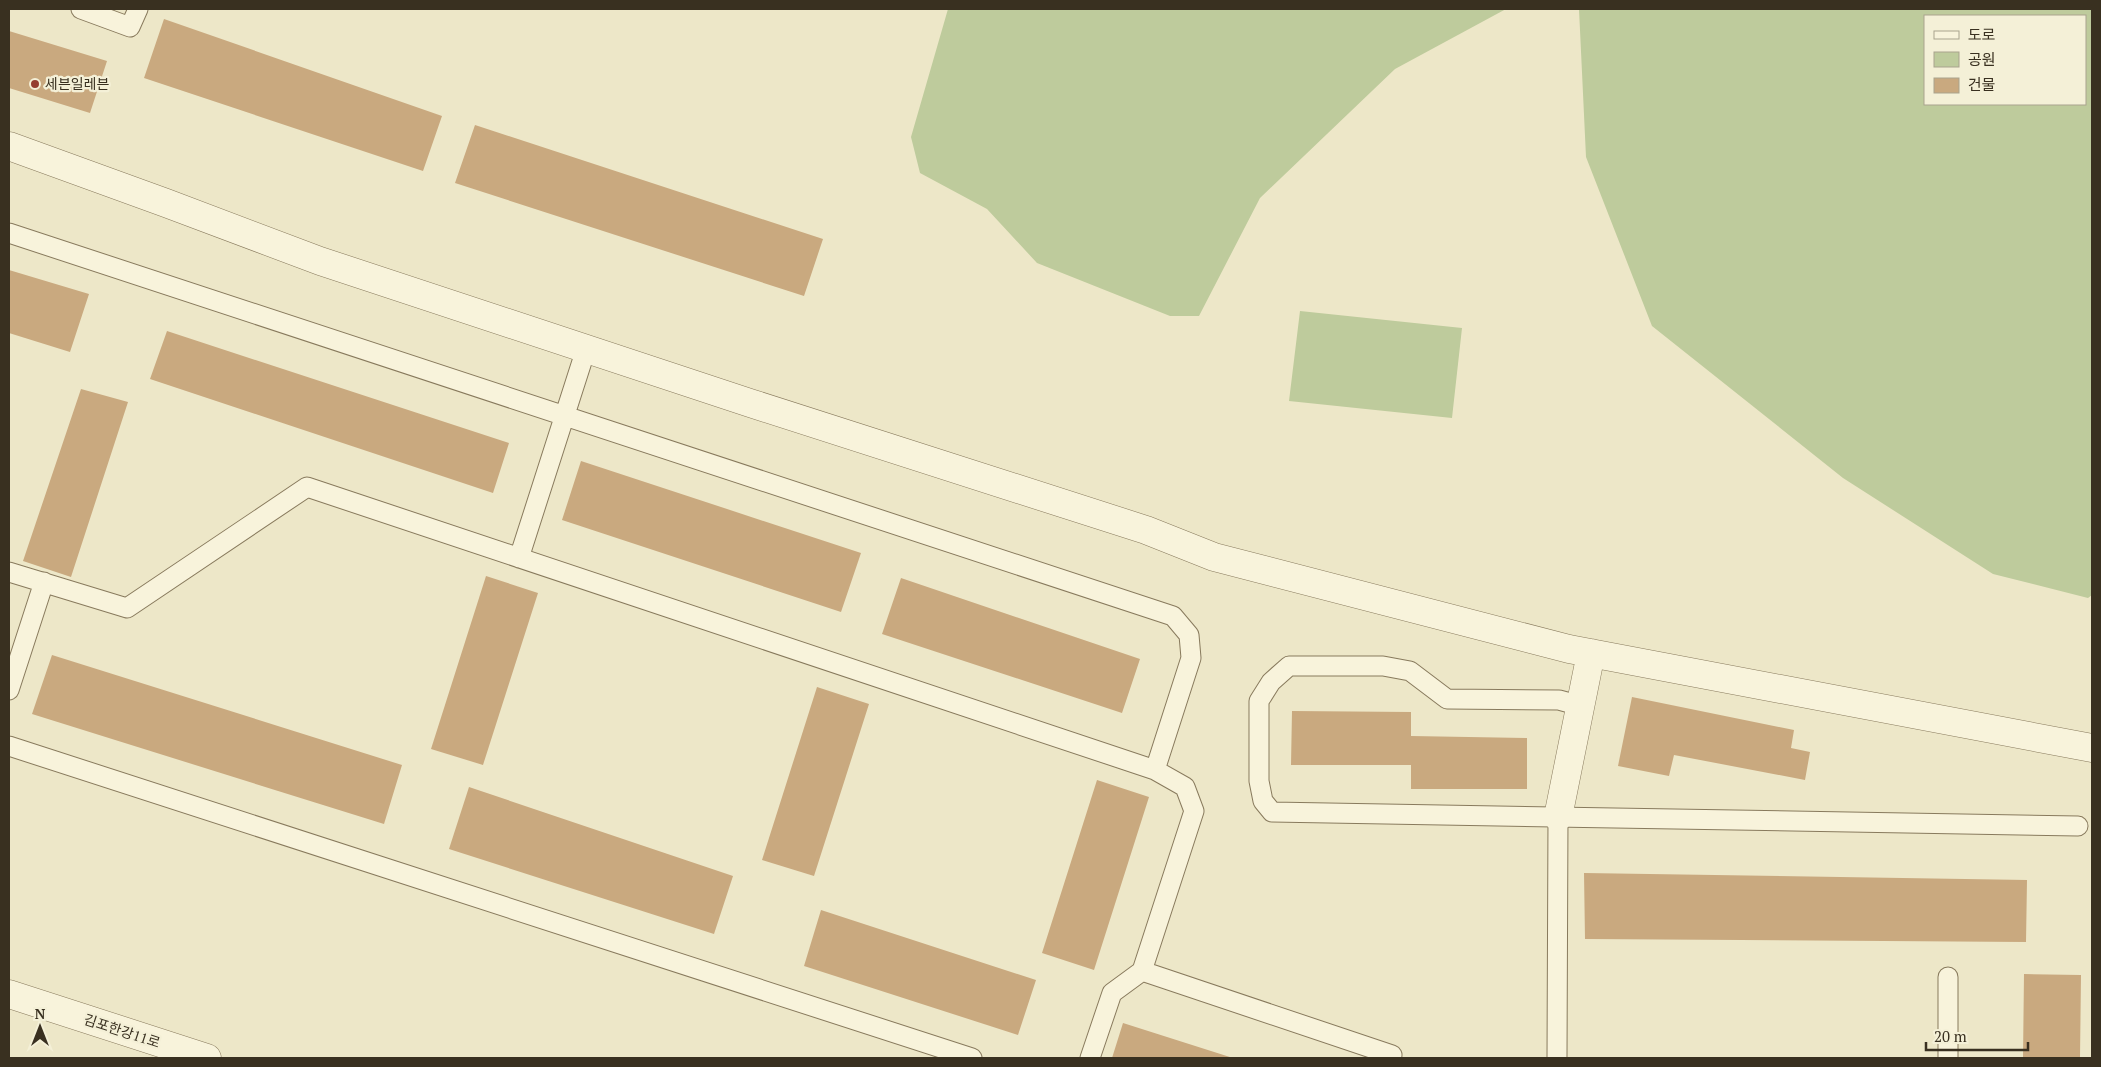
<svg xmlns="http://www.w3.org/2000/svg" width="2101" height="1067" font-family="'PT Serif','Noto Sans KR',serif">
<style>
.green{fill:#becb9c;fill-rule:evenodd}
.building{fill:#c9a97f}
.lines{fill:none;stroke-linecap:round;stroke-linejoin:round}
.service-casing{stroke:#887a5d;stroke-width:21}
.minor-casing{stroke:#887a5d;stroke-width:29}
.tertiary-casing{stroke:#887a5d;stroke-width:29}
.service{stroke:#f8f3db;stroke-width:19}
.minor{stroke:#f8f3db;stroke-width:28}
.tertiary{stroke:#f8f3db;stroke-width:28}
.poi-dot{fill:#953e30;stroke:#f4f0d7;stroke-width:2}
.labels{text-anchor:middle;stroke-width:4.5;stroke-linejoin:round;paint-order:stroke}
.poi-label{font-size:14px;fill:#393020;stroke:#f4f0d7;text-anchor:start}
.street-label{font-size:14px;fill:#393020;stroke:#f4f0d7}
</style>
<rect width="100%" height="100%" fill="#ede7c8"/>
<!-- green -->
<path class="green" d="M948 9H1506L1395 69 1260 198 1199 316H1170L1037 263 987 209 920 173 911 137Z
M1579 9H2092V595L2088 598 1993 574 1843 478 1652 326 1586 157ZM1925 16H2085V104H1925Z
M1300 311 1462 328 1452 418 1289 401Z"/>
<!-- building -->
<path class="building" d="M164 19 442 116 423 171 144 78Z
M9 31 107 61 90 113 9 88Z
M475 125 823 239 804 296 455 183Z
M9 270 89 294 70 352 9 333Z
M167 331 509 443 493 493 150 379Z
M81 389 128 402 71 577 23 561Z
M581 461 861 553 841 612 562 520Z
M486 576 538 593 483 765 431 749Z
M901 578 1140 659 1122 713 882 634Z
M52 655 402 765 384 824 32 714Z
M817 687 869 704 814 876 762 860Z
M1632 697 1794 730 1791 748 1810 752 1805 780 1674 755 1669 776 1618 766Z
M1292 711 1411 712V736L1527 738V789H1411V765H1291Z
M1097 780 1149 797 1094 970 1042 953Z
M469 787 733 876 714 934 449 849Z
M1584 873 2027 880 2026 942 1585 939Z
M821 910 1036 980 1018 1035 804 966Z
M2024 974 2081 975 2080 1058H2023Z
M1123 1023 1233 1058H1112Z"/>
<g class="lines">
<defs>
<path id="service" d="M81 9 130 27 138 9
M9 233 1173 616 1189 635 1191 658 1155 770
M519 558 586 349
M9 572 127 608 307 487 1155 770 1185 787 1194 811 1142 971 1112 993 1090 1058
M9 690 44 582
M1581 706 1559 700 1447 699 1410 671 1383 666H1289L1271 682 1259 701V781L1263 801 1272 812 2078 826
M9 746 972 1058
M1142 971 1392 1055
M1557 1058 1558 817
M1948 1058V977"/>
<path id="minor" d="M9 146 166 203 320 261 750 403 1146 530 1214 557 1569 649 2092 748
M1558 817 1591 653"/>
<path id="tertiary" d="M9 994 207 1058"/>
</defs>
<!-- service casing -->
<use href="#service" class="service-casing"/>
<!-- minor casing -->
<use href="#minor" class="minor-casing"/>
<!-- tertiary casing -->
<use href="#tertiary" class="tertiary-casing"/>
<!-- service -->
<use href="#service" class="service"/>
<!-- minor -->
<use href="#minor" class="minor"/>
<!-- tertiary -->
<use href="#tertiary" class="tertiary"/>
</g>
<!-- markers -->
<circle class="poi-dot" cx="35" cy="84" r="5"/>
<g class="labels">
<!-- poi labels -->
<g class="poi-label">
<text x="45" y="89">세븐일레븐</text>
</g>
<!-- street labels -->
<g class="street-label">
<text transform="translate(122 1031) rotate(18)" y="5">김포한강11로</text>
</g>
</g>
<!-- border -->
<rect width="2101" height="1067" fill="none" stroke="#393020" stroke-width="20"/>
<!-- legend -->
<rect x="1924" y="15" width="162" height="90" fill="#f4f0d7" stroke="#a9a38e"/>
<rect x="1934" y="31" width="25" height="8" fill="#f8f3db" stroke="#a9a38e"/>
<text x="1968" y="40" font-size="15" fill="#393020">도로</text>
<rect x="1934" y="52" width="25" height="15" fill="#becb9c" stroke="#a9a38e"/>
<text x="1968" y="65" font-size="15" fill="#393020">공원</text>
<rect x="1934" y="78" width="25" height="15" fill="#c9a97f" stroke="#a9a38e"/>
<text x="1968" y="90" font-size="15" fill="#393020">건물</text>
<!-- north arrow -->
<g transform="translate(40 1027)" stroke="#f4f0d7" stroke-width="4" paint-order="stroke">
<path d="M0-4L9 19L0 12L-9 19Z" fill="#393020"/>
<text y="-8" font-size="14" font-weight="bold" text-anchor="middle" fill="#393020">N</text>
</g>
<!-- scale -->
<path d="M1926 1042v8h102v-8" fill="none" stroke="#393020" stroke-width="2.5"/>
<text x="1934" y="1042" font-size="15" fill="#393020" stroke="#f4f0d7" stroke-width="4" paint-order="stroke">20 m</text>
</svg>
